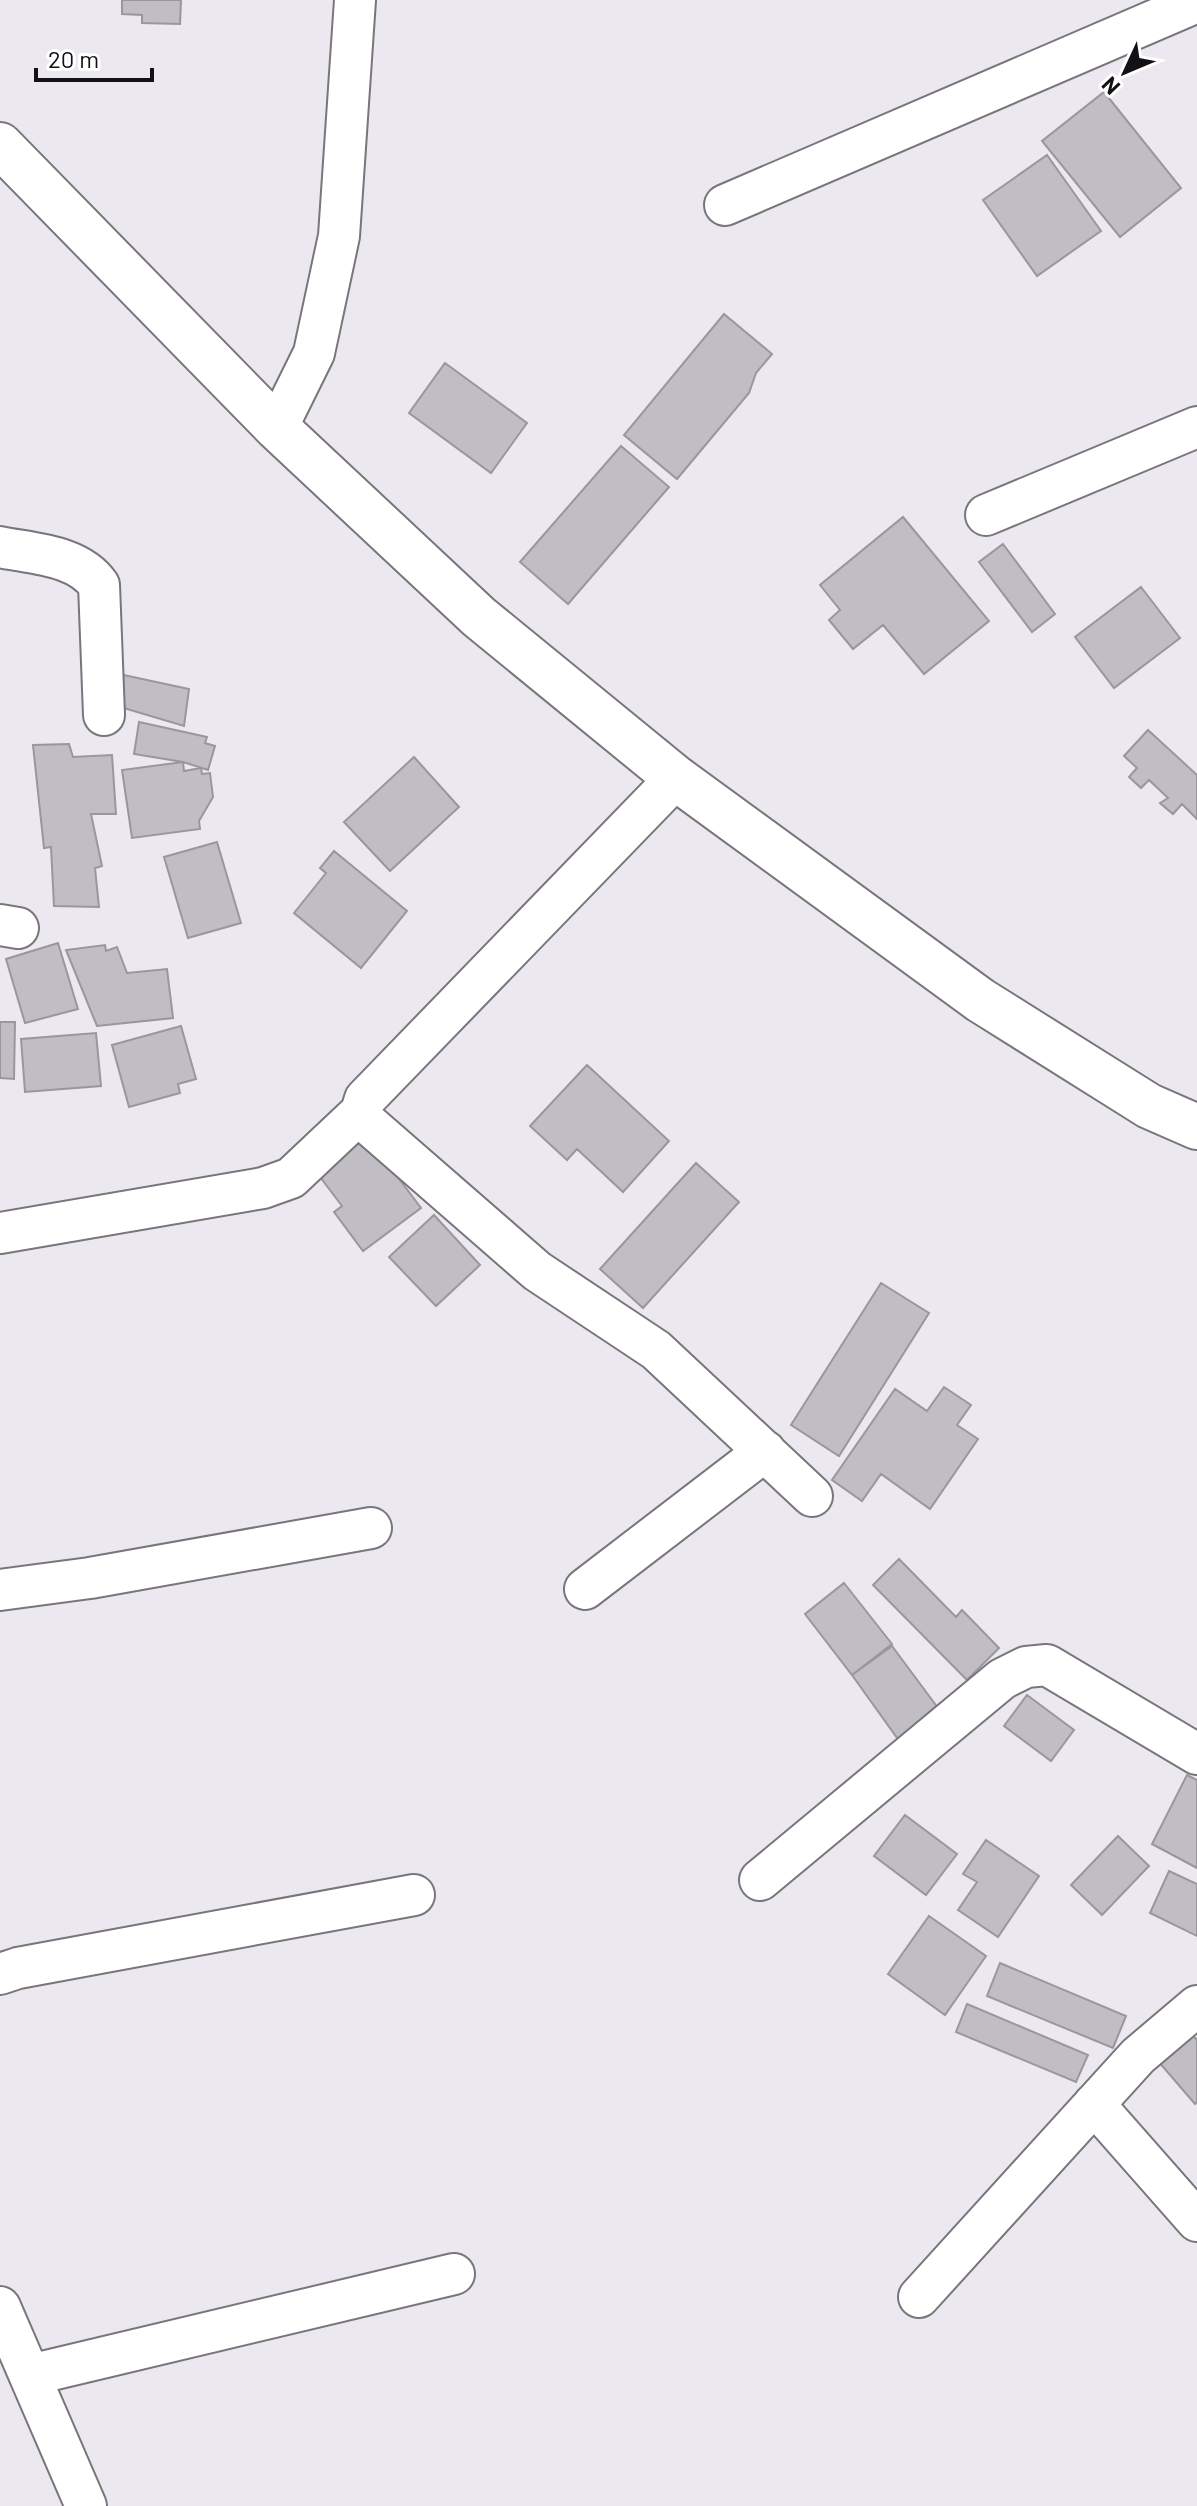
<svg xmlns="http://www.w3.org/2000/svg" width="1197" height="2506" font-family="Barlow,sans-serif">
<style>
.building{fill:#c0bdc4;stroke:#99969d;stroke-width:2}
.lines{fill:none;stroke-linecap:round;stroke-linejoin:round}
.minor-casing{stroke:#78757c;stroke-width:44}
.tertiary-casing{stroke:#78757c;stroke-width:48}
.minor{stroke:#fff;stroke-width:40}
.tertiary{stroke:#fff;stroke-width:44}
</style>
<rect width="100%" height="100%" fill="#ece8f0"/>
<!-- building -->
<path class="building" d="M122 0H181L180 24 142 23V15L122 14Z
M1104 92 1181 188 1120 237 1042 141Z
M1047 155 1101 231 1037 276 983 200Z
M724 314 772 354 756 373 749 393 677 479 624 435Z
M445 363 527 423 491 473 409 413Z
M621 446 669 487 568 604 520 562Z
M903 517 989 621 924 674 883 625 853 649 829 620 840 610 820 585Z
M1003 544 1055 614 1032 632 979 562Z
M1141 587 1180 638 1114 688 1075 637Z
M119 674 189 689 184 726 117 706Z
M139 722 207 737 205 743 215 746 208 770 183 762 134 754Z
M1148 730 1197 775V819L1182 804 1173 814 1160 803 1168 798 1149 780 1141 788 1129 777 1137 768 1124 756Z
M69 744 73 757 112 755 116 814H91L102 866 95 868 99 907 54 906 51 847 44 848 33 745Z
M414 757 459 807 390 871 344 822Z
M183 762 184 771 201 768 202 774 210 773 213 797 199 821 200 829 132 838 122 770Z
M217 842 241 923 188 938 164 857Z
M334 851 407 911 361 968 294 913 326 873 320 868Z
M58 943 78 1009 25 1023 6 959Z
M105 945 106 951 117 947 127 973 167 969 173 1018 97 1026 66 950Z
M0 1022H15L14 1079 0 1078Z
M181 1026 196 1079 178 1084 180 1093 129 1107 112 1045Z
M96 1033 101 1086 25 1092 21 1039Z
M587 1065 669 1141 623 1192 577 1149 567 1160 530 1126Z
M367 1136 421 1208 363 1251 334 1212 342 1206 317 1173Z
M696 1163 739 1202 643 1308 600 1269Z
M434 1215 480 1265 436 1306 389 1257Z
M881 1283 929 1313 839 1456 791 1425Z
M944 1387 971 1405 957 1425 978 1439 930 1509 881 1474 862 1501 832 1480 895 1389 927 1411Z
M899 1559 956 1617 962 1610 999 1648 967 1680 873 1585Z
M844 1583 892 1644 852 1675 805 1614Z
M892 1646 941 1712 900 1742 852 1675Z
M1027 1695 1074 1730 1051 1761 1004 1726Z
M1187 1775 1197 1780V1868L1152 1844Z
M905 1815 957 1854 926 1895 874 1856Z
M1118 1836 1149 1866 1102 1915 1071 1885Z
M986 1840 1039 1876 998 1937 958 1910 977 1882 963 1874Z
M1169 1871 1197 1884V1936L1150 1913Z
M929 1916 986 1956 945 2015 888 1974Z
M1000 1963 1126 2016 1113 2048 987 1996Z
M967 2004 1088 2055 1076 2082 956 2032Z
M1191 2033 1197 2040V2102L1195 2104 1158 2061Z"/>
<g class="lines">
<defs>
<path id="minor" d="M725 205 1197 2
M277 428 314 353 339 236 355 0
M986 515 1197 427
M0 547C34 554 78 555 99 585L104 715
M0 925 18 928
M361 1112 366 1122 537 1271 656 1350 812 1496
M0 1233 263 1188 291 1178 361 1112 365 1099 676 778
M585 1589 765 1451
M0 1590 90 1578 371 1528
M760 1880 1002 1679 1026 1667 1047 1665 1197 1754
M0 1974 18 1968 414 1895
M1094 2104 1197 2221
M919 2297 1138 2056 1197 2006
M0 2307 86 2506
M30 2375 454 2274"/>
<path id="tertiary" d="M0 145 277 428 479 617 676 778 980 1000 1149 1106 1197 1127"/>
</defs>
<!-- minor casing -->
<use href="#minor" class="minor-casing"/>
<!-- tertiary casing -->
<use href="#tertiary" class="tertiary-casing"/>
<!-- minor -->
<use href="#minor" class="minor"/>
<!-- tertiary -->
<use href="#tertiary" class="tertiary"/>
</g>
<!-- north arrow -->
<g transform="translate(1125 72) rotate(226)" stroke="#ffffff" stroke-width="6" paint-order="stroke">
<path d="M0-6L14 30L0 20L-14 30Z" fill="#131114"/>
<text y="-12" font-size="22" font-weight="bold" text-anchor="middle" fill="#131114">N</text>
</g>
<!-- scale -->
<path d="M36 68v12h116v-12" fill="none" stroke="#131114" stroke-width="4"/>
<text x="48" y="68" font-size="24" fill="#131114" stroke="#ffffff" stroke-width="6" paint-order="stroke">20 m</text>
</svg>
